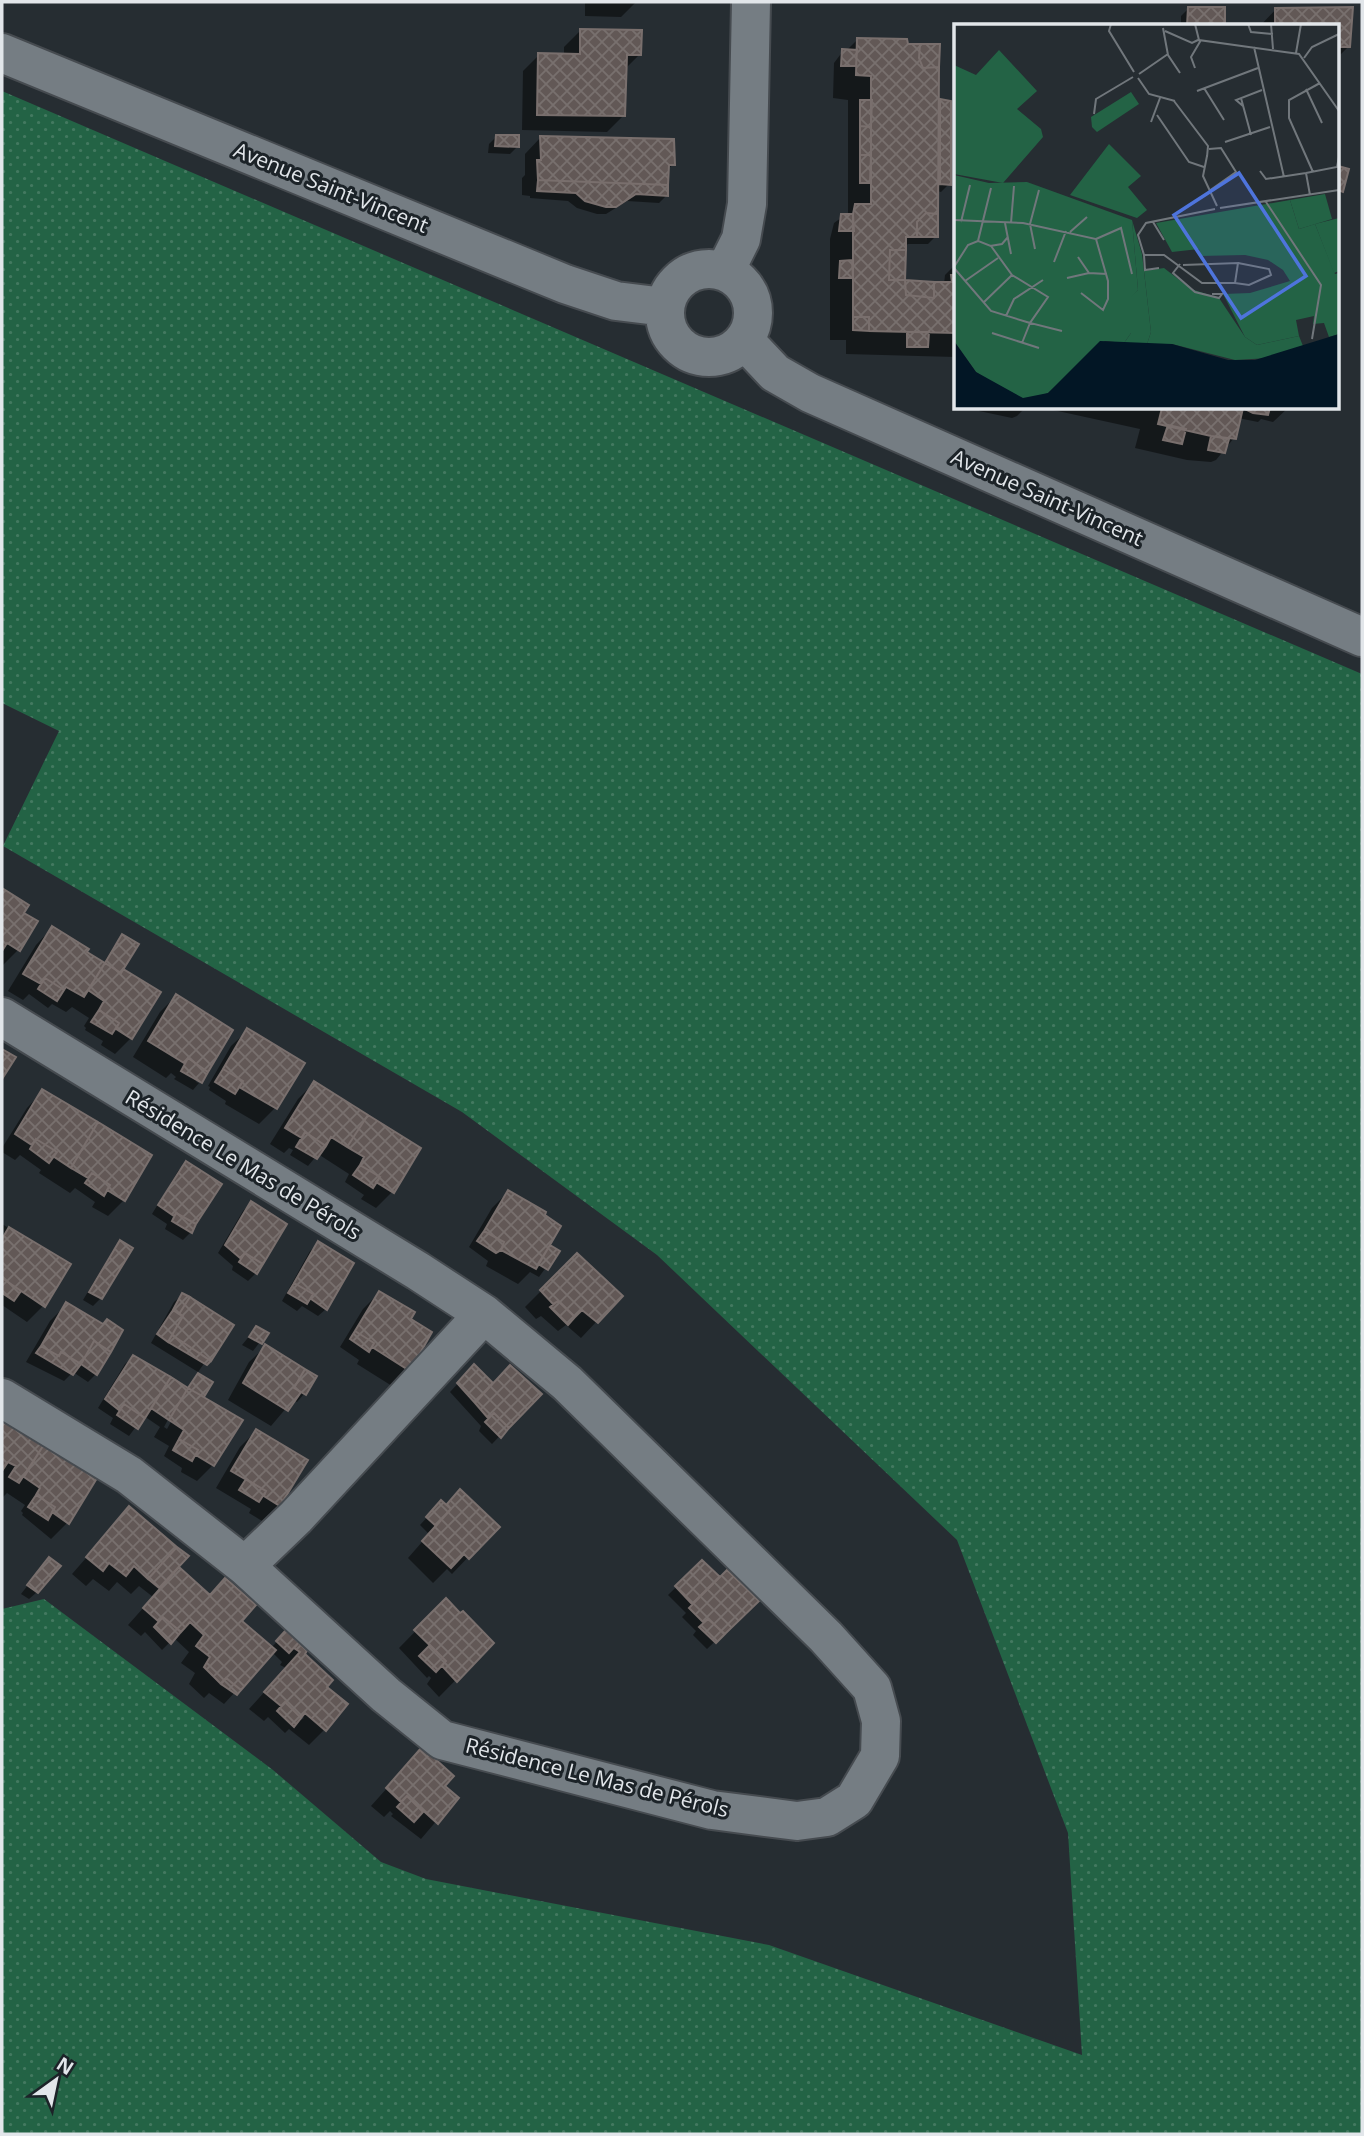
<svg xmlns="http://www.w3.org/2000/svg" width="1364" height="2136" font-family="'Open Sans',sans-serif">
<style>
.grass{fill:url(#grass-dots)}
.shadow{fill:#0007;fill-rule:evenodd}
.building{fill:url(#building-cross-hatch);stroke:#796f6d;stroke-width:2}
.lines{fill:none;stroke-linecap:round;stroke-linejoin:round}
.minor-casing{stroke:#464b50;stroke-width:42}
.minor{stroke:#757d83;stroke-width:38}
.labels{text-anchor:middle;stroke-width:6;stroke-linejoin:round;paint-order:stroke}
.street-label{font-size:21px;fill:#e2e6ea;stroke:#1c2328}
.inset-road{fill:none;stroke:#71777c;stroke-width:2}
.view{fill:#4e74dc;fill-opacity:0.15;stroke:#4e74dc;stroke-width:3.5}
.inset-edge{fill:none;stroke:#e2e6ea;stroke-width:3.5}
</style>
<defs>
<pattern id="grass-dots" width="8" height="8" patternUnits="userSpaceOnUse" patternTransform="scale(1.75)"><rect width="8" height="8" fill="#236345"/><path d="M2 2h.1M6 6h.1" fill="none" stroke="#437960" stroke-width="1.8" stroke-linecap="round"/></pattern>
<pattern id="building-cross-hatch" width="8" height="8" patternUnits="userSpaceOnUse" patternTransform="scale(1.75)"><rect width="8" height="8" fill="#625856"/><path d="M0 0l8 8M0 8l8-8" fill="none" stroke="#78706e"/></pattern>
</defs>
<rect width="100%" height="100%" fill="#262d32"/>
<!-- grass -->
<path class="grass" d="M2 91 1362 674V2134H2V1609L44 1599 273 1770 381 1862 426 1879 769 1945 1082 2055 1068 1833 957 1540 657 1255 462 1112 3 846 59 731 2 703Z"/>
<!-- shadow -->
<path class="shadow" d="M585 2H636L621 17 585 16Z
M1188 9H1223V26H1181V16Z
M1276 9H1351L1348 47 1338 57V26H1260Z
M580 31 640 54 625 69 624 115 607 132 522 130 523 71 539 55 564 56V47Z
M858 39 937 104 940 101 949 184 941 192 937 191 936 236 928 244H908L904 247 903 282 944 284 945 275 953 267H956L955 357 846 354V340H830V239L834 223 848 213V100L833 98 834 63 843 51H846Z
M496 137 517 147 510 154 488 153 489 144Z
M541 137 673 164 667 171 666 196 659 203 627 201 606 214H597L577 208 568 201 530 198V196L522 195V178L525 175V154Z
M1338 168 1347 170 1338 206Z
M980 408H1025L1017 416 1012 418 979 411Z
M1044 408H1288L1273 422 1261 419 1258 422 1238 418 1234 438 1216 460 1211 462 1187 460 1135 448 1140 429Z
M2 890 27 906 21 914 35 922 18 950 2 966Z
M52 928 103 964 115 944 123 937 118 977 158 993 131 1038 115 1054 101 1045 103 1041 85 1030 86 1028 84 1026 89 1018 72 1007 66 1012 52 1004 48 1008 29 994 23 1000 8 991 36 945Z
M176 996 231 1031 201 1082 198 1079 196 1082 199 1083 193 1090 174 1079 176 1077 171 1073 166 1078 133 1057 160 1012ZM182 1052 205 1067V1072L180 1055Z
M248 1030 302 1063 275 1108 259 1124 225 1104 226 1101 209 1090 210 1087 208 1086 231 1046Z
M314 1083 419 1149 392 1192 376 1208 361 1199 364 1195 345 1182 349 1174 318 1154 308 1166 290 1155 293 1150 289 1148 284 1153 270 1144 298 1099Z
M43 1091 150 1156 124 1200 108 1216 92 1207 95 1202 75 1188 70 1193 39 1173 41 1170 20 1155 15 1160 2 1152V1148L27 1108Z
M186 1163 219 1184 191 1232 183 1240 165 1229 167 1224 152 1214 178 1171Z
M508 1192 547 1245 557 1252 539 1277 530 1272 518 1284 486 1266 488 1261 469 1247 492 1208Z
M251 1203 256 1273 248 1281 232 1270 233 1266 218 1253 243 1211Z
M2 1224 68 1264 43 1306 27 1322 2 1305Z
M120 1242 101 1298 93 1306 83 1300 113 1250Z
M318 1244 326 1309 318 1316 302 1306 297 1311 282 1301 310 1251Z
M577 1255 597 1321 581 1338 566 1325 558 1331 541 1316 536 1319 525 1307Z
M379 1293 409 1320V1369L392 1386 357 1364 359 1360 340 1347 363 1309Z
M182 1295 231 1326 198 1372 151 1343 174 1302Z
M66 1305 96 1374 88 1382 73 1372 64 1381 26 1362 50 1321Z
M256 1328 266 1334 253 1351 242 1345Z
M266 1346 314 1377 304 1394 297 1402 293 1400 271 1426 228 1400 249 1362Z
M133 1357 186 1389 198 1375 211 1383 202 1398 213 1465 197 1481 181 1472 182 1468 164 1456 169 1446 154 1437 160 1427 144 1416 129 1436 110 1424 113 1418 98 1408 125 1364ZM175 1407H179L167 1429 164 1427Z
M474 1366 493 1386 540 1394 492 1444 479 1431 481 1426 450 1392Z
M2 1422 94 1478 67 1523 51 1539 22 1515 23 1513 21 1511 25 1505 7 1493 2 1498Z
M256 1431 279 1505 262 1521 249 1513 251 1509 216 1488 240 1447Z
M461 1492 497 1527 452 1574 447 1569 433 1583 408 1558 429 1534 420 1525 441 1502 446 1507Z
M129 1509 170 1579 240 1621 271 1648 286 1632 306 1650 303 1655 325 1687V1729L309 1745 289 1729 285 1733 268 1717 264 1721 249 1709 286 1668 280 1665 282 1662 272 1652 224 1704 209 1693 204 1698 189 1684 195 1673 181 1663 189 1652 174 1638 162 1650 145 1632 141 1636 128 1625 153 1597 139 1586 131 1594 117 1582 109 1591 93 1579 86 1586 72 1574ZM280 1695 304 1718 301 1720 278 1697Z
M702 1562 720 1579 757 1601 707 1649 693 1635 696 1631 682 1617 686 1613 668 1595Z
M42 1567 37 1592 29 1599 21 1594Z
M446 1600 492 1643 439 1697 427 1684 431 1678 429 1676 427 1678 399 1648Z
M422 1749 443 1787 456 1798 421 1839 391 1816 393 1814 390 1811 384 1817 371 1806Z"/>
<!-- building -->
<path class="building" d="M1188 7H1225V26H1187Z
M1353 7 1350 47H1338V26H1275V8Z
M580 29 642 30 641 55H627L625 116 537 115 538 53 580 54Z
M857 38 907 39 908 44H920L919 58 923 68 939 67 938 214 926 213 917 222V237H906V250H890L889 280H905L906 295 934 298V282H952L951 275H956V333L869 331V317H853V214L855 204H871V76L856 75Z
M920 44H940L939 67 923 68 919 58Z
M842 49 857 50 856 66H841Z
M940 99 951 101V185L940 184Z
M860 100H872L871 127 860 126Z
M860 126 871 127V155H860Z
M496 135H519V147L495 146Z
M540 136 674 139 675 165H669L668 185 538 180 537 160H541Z
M860 155H871L870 183H860Z
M1338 166 1349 169 1343 192 1338 190Z
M538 180 668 185V196L636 194 616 207H606L585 201 576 193 537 191Z
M926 213 938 214V237H917V222Z
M841 214H853L854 231H839Z
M890 250H906L905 280H889Z
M852 260 853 278H839L840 261Z
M905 280 934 282V298L906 295Z
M853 317H869V331L853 330Z
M907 332H929L928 347H907Z
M1162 408H1243L1236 439 1211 436 1158 424Z
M1243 408H1270L1268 415 1253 413Z
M1168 425 1186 429 1182 444 1163 440Z
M1211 436 1229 439 1225 453 1208 450Z
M2 888 29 905 24 913 38 921 20 951 7 943 2 951Z
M52 926 89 949 87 952 105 963 84 997 66 987 64 990 45 978 41 984 23 974Z
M122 934 139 944 121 973 105 963Z
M105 963 121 973 123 969 161 992 132 1039 116 1029 119 1023 99 1010 104 1001 88 990Z
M45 978 64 990 57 1001 38 989Z
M176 994 233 1030 208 1072 188 1058 184 1063 148 1041Z
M99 1010 119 1023 112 1034 91 1022Z
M247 1028 305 1063 277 1109 239 1087 243 1081 223 1069Z
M2 1049 16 1057 2 1079Z
M188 1058 208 1072 202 1083 181 1071Z
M223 1069 243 1081 235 1094 215 1082Z
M314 1081 368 1115 347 1147 331 1137 326 1146 305 1132 302 1138 285 1128Z
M42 1089 98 1122 71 1168 53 1156 57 1152 36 1139 32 1145 15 1134Z
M368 1115 421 1148 394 1193 376 1182 380 1177 360 1165 364 1157 347 1147Z
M98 1122 152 1155 125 1201 107 1190 110 1185 92 1173 88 1178 71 1168Z
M305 1132 326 1146 317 1159 296 1147Z
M36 1139 57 1152 49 1163 30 1149Z
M186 1161 222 1184 196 1224 176 1213 174 1216 158 1205Z
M360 1165 380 1177 373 1188 353 1175Z
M92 1173 110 1185 104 1196 85 1183Z
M508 1190 546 1212 545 1215 561 1226 536 1269 501 1250 504 1242 484 1231Z
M251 1201 287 1224 263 1264 245 1253 240 1258 225 1245Z
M176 1213 196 1224 192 1233 172 1221Z
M9 1227 71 1264 45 1307 2 1278V1239Z
M484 1231 504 1242 501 1250 496 1253 477 1241Z
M120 1240 133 1248 102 1299 89 1292Z
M318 1241 354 1263 327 1310 311 1299 313 1294 294 1283Z
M550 1245 560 1251 548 1270 538 1264Z
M245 1253 263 1264 257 1274 239 1262Z
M577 1253 623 1296 598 1323 582 1310 575 1317 558 1301 553 1304 540 1290Z
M2 1278 21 1291 14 1301 2 1293Z
M294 1283 313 1294 307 1304 288 1293Z
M379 1291 415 1312 411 1319 432 1332 410 1371 372 1347 374 1343 355 1331Z
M182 1293 190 1297 179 1314 173 1310Z
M190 1297 234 1325 211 1361 172 1335 183 1316 179 1314Z
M558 1301 575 1317 568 1325 550 1307Z
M66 1302 103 1324 107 1319 123 1330 111 1352 94 1341 81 1364 61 1352 59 1356 41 1346Z
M173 1310 183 1316 168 1342 157 1334Z
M256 1326 269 1333 262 1344 249 1337Z
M355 1331 374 1343 369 1352 350 1339Z
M172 1335 211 1361 207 1365 168 1342Z
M94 1341 111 1352 97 1375 81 1364Z
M265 1344 305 1369 294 1388 301 1392 288 1411 243 1383Z
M41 1346 59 1356 61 1352 81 1364 73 1375 36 1353Z
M133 1355 171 1377 145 1418 124 1404 119 1410 105 1399Z
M474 1364 493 1383 475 1403 457 1383Z
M510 1365 542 1394 509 1428 494 1413 488 1418 475 1403Z
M305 1369 317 1376 306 1395 294 1388Z
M198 1373 213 1382 204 1397 188 1388Z
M171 1377 188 1388 169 1420 151 1408Z
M188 1388 243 1420 214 1466 196 1455 198 1450 179 1439 184 1430 169 1420Z
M124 1404 145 1418 138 1429 117 1415Z
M494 1413 509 1428 501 1438 485 1422Z
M2 1420 43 1446 19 1483 9 1477 16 1466 8 1462 2 1471Z
M256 1429 308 1460 280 1506 264 1496 266 1491 231 1471Z
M179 1439 198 1450 192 1461 173 1450Z
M43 1446 97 1478 69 1524 52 1512 55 1507 36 1495 40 1488 24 1477Z
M246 1479 266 1491 259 1502 239 1490Z
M460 1489 500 1527 469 1559 464 1554 451 1568 422 1541 451 1509 447 1504Z
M36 1495 55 1507 48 1520 28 1507Z
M441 1500 451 1509 436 1526 426 1517Z
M129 1506 177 1547 148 1579 134 1566 126 1576 109 1563 103 1571 86 1557Z
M177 1547 189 1556 159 1588 148 1579Z
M49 1557 61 1566 38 1593 27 1585Z
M702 1560 720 1577 692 1604 675 1586Z
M179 1567 210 1595 225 1578 256 1605 242 1621 276 1650 241 1690 226 1678 221 1684 204 1667 210 1657 196 1646 204 1635 190 1622 181 1632 163 1617 158 1621 143 1608Z
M727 1570 759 1601 725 1634 708 1619 703 1622 689 1608Z
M446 1598 460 1613 463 1611 494 1643 457 1682 442 1666 446 1661 414 1630Z
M163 1617 181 1632 171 1644 154 1627Z
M708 1619 725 1634 716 1643 699 1627Z
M286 1630 299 1642 289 1653 276 1641Z
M299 1642 308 1649 305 1654 333 1680 327 1687 348 1704 326 1731 305 1713 301 1718 285 1702 281 1706 264 1692 300 1652 294 1648Z
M430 1645 446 1661 436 1672 419 1656Z
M226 1678 241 1690 237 1695 221 1684Z
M285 1702 301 1718 294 1727 277 1711Z
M422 1747 454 1776 445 1786 459 1798 438 1824 407 1796 401 1802 386 1788Z
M407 1796 423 1812 414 1822 397 1807Z"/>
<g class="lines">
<defs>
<path id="minor" d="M2 53 565 284 616 301 665 307
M665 313a44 44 0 1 1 88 0a44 44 0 1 1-88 0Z
M725 271 741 239 747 204 751 2
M744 340 775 373 810 393 1362 637
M2 1017 418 1271 484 1314 296 1517 245 1566 129 1475 2 1398
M245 1566 386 1695 442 1740 712 1810 797 1821 827 1817 854 1800 880 1756 881 1721 872 1688 826 1637 567 1383 484 1314"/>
</defs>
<!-- minor casing -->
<use href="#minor" class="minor-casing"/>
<!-- minor -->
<use href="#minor" class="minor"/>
</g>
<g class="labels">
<!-- street labels -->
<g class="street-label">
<text transform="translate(331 188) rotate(22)" y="7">Avenue Saint-Vincent</text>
<text transform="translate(1047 498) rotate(24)" y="7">Avenue Saint-Vincent</text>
<text transform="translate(243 1165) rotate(31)" y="7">Résidence Le Mas de Pérols</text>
<text transform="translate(597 1778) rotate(14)" y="7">Résidence Le Mas de Pérols</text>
</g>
</g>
<!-- overview -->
<g transform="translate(954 24)">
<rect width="385" height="385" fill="#262d32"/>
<path d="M45 26 83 67 63 85 87 105 89 113 49 159 0 150V41L22 51ZM177 68 185 80 143 108 138 103 137 93ZM155 120 187 152 174 163 193 186 183 194 116 171ZM336 176 345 205 361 200 381 250 385 249V310L375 313 370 299 359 300 360 292 342 296 345 312 303 321 291 313 269 270 296 269 336 257 329 246 314 236 291 231 246 232 245 225 218 228 202 199Z" fill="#236345"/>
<path d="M178 196 188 230 197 308 193 320 181 322 170 319 177 309V272L184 266Z" fill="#236345"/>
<path d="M0 151 35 159 73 158 178 196 184 266 177 273V309L170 319 151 317 94 369 81 374H62L22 348 0 317ZM385 194V247L380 249 361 200ZM210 244 237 265 265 274 291 313 303 321 345 312 349 322 315 334 281 336 218 320H193L197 308 190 247Z" fill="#236345"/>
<path d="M371 170 378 195 345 205 336 176Z" fill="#236345"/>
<path d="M385 310V385H0V317L22 348 69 374 94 369 146 317 218 320 274 336H301Z" fill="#021625"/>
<path class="inset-road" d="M157 0 155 7 180 48M241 0 245 16 345 30 385 87M294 0 297 8 319 10M317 0 319 25M209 4 214 31 226 49M211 7 238 19 244 16M300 23 330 153M342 29 347 0M350 34 358 23 385 10M241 44 237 33 247 16M185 50 214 30M184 54 195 70 221 77M250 64 270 96M352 65 368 99M243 67 304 44M287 74 297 111M220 77 254 122 253 133M289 82 282 76 308 66M140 90 142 75 179 53M203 91 235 138 250 143M197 98 206 74M271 118 316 103M255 125 267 124 282 148 255 167M253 132 249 152 263 182M306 147 312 155 352 149 383 143 385 133M359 148 335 94V76L366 59M352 149 356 171M37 164 24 217 37 222 58 251 94 273 76 299 108 307M312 178 367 261 358 315M266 184 385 166M0 196 69 199 142 215 154 257V275L149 286 127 269M7 198 16 161M199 198 210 216M51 199 57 230M57 199 60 162M116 208 133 193M142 215 167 204 178 250M36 222 48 220 54 213M81 225 76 200 85 166M190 231 191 246 205 244M124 233 135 249 153 250M100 238 112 207M226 240 219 249 241 268 265 274 268 270H258M229 241 284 239 281 259H248L210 231H190L184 211 192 199 261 185M0 243 14 221 24 217M0 244 37 287 76 299 68 319M113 254 135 249M11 257 44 234M281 259 295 261 317 251 315 245 284 239M29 279 58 251M52 292 60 275 89 256M38 309 85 324"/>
<path class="view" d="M285 149 352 252 287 294 220 191Z"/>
<rect width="385" height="385" class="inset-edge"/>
</g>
<!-- border -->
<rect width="1364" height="2136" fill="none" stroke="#e2e6ea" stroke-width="7"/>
<!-- north arrow -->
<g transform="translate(56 2080) rotate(33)" stroke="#1c2328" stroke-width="5" paint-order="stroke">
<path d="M0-5L12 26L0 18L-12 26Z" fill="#e2e6ea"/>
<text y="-10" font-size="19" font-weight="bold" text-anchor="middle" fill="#e2e6ea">N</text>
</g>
</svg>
